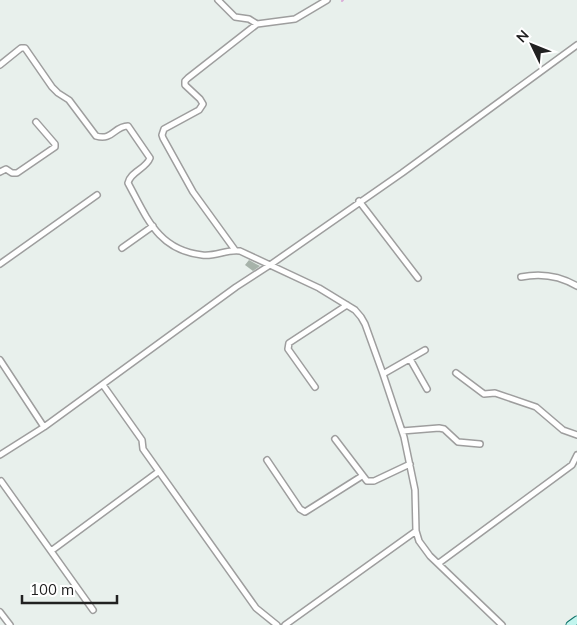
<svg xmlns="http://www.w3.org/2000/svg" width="577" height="625" font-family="Mulish,sans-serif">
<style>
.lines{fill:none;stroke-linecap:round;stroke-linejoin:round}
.stream{stroke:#daadd8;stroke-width:2}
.building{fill:#a7b3aa}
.street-casing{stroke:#9e9e9e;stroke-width:8}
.secondary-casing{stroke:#0f7169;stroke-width:9}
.street{stroke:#fff;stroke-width:5}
.secondary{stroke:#c2f5ee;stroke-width:7}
</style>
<rect width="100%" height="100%" fill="#e8f0ec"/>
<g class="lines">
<!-- stream -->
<path class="stream" d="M342 1 343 0"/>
</g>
<!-- building -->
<path class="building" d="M249 260 256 264 260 266 253 271 245 265Z"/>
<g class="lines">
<defs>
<path id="street" d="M218 0 235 17 249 19 257 24
M0 65 21 48H25L52 87 58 93 69 100 96 136C113 141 114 126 128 126L150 158C146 169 130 172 128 183 147 218 158 250 202 255 215 257 227 249 240 251L319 288 355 310 361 317 365 324 383 374 404 437 415 490 416 531 419 541 430 556 502 625
M0 172 6 169 12 173H17L55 147V144L36 122
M359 201 418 278
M122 248 153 226
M235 250 193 192 163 138 162 135 164 129 199 110 203 104 200 99 185 85V81L188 78 257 24 295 19 327 0
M0 264 97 195
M521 277C540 273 560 276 577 286
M410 359 427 389
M0 360 44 427
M456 373 484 394 495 393 536 407 563 430 577 435
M383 374 425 350
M103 385 142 440 143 449 256 608 277 625
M315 387 288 349 289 343 347 305
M402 431 439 428 444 429 458 442 480 444
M335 439 367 481H374L410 464
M0 455 44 427 236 287 270 265 402 173 577 45
M267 460 300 509 305 512 362 476
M1 481 93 610
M51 551 158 472
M439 563 572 465 577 455
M0 612 10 625
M285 625 416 531"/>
<path id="secondary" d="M570 625 577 620"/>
</defs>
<!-- street casing -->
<use href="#street" class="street-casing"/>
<!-- secondary casing -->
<use href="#secondary" class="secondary-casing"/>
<!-- street -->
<use href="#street" class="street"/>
<!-- secondary -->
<use href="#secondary" class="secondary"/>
</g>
<!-- north arrow -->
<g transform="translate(532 45) rotate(313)" stroke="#ffffff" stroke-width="4" paint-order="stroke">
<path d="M0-4L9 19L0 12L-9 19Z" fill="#212121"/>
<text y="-8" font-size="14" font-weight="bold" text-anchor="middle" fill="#212121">N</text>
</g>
<!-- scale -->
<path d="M22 595v8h95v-8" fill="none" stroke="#212121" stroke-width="2.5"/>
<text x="30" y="595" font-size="15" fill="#212121" stroke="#ffffff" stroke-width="4" paint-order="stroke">100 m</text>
</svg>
